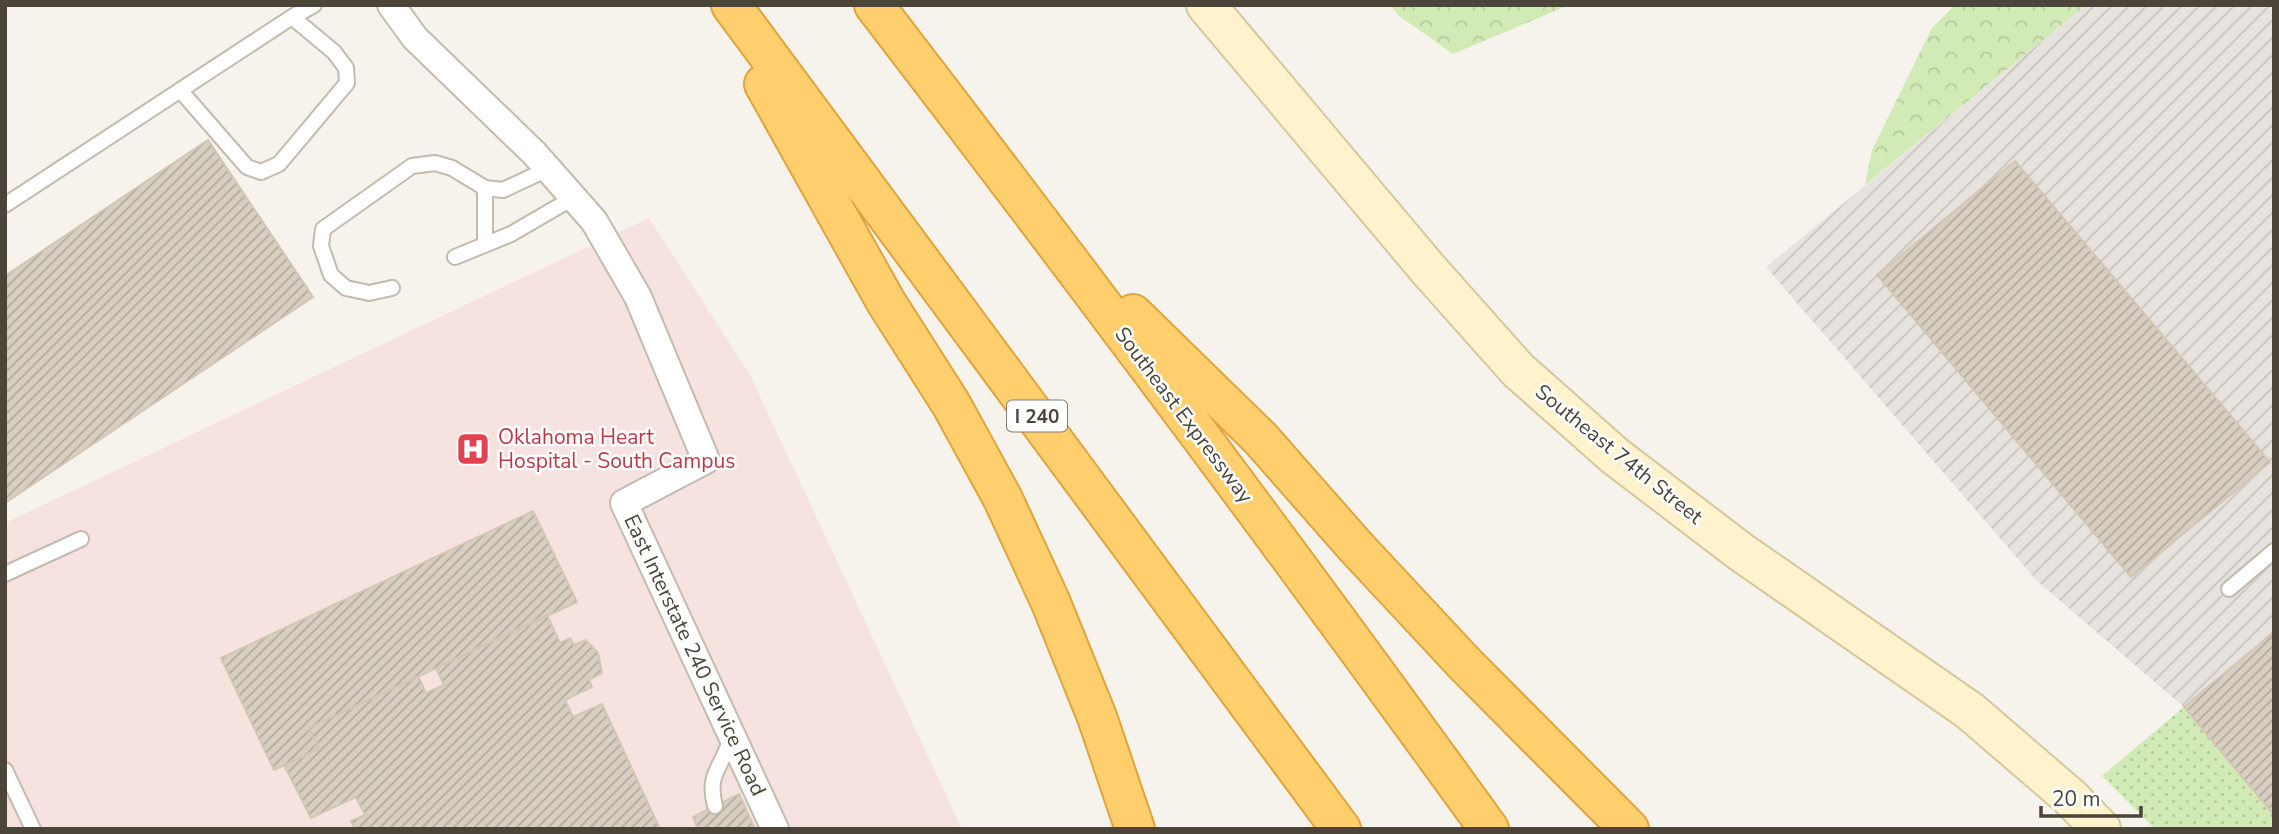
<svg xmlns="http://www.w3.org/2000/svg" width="2279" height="834" font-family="'Nunito Sans',sans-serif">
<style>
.industrial{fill:url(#industrial-furrows)}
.medical{fill:#f6e3e0}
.grass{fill:url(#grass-dots)}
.forest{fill:url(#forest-crowns)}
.building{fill:url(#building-hatch);stroke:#d3c7b4;stroke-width:2}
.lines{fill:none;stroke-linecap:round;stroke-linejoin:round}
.lane-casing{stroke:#c2bbae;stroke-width:18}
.street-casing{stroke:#c2bbae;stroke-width:30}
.secondary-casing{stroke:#d6c79b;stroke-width:42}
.highway-casing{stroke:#e0a43c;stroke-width:42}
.lane{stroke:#fff;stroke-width:14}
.street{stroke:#fff;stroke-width:26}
.secondary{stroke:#fff3cd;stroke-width:38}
.highway{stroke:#ffcf6e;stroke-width:38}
.labels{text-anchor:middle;stroke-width:5;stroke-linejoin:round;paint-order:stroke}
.shield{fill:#fff;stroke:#817c74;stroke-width:2}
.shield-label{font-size:19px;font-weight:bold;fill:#4b4439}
.street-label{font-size:21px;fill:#4b4439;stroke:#fff}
.health-label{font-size:21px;fill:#be3a42;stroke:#fff;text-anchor:start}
</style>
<defs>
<pattern id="industrial-furrows" width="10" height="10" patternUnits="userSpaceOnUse" patternTransform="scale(1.75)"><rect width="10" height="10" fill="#e6e2dd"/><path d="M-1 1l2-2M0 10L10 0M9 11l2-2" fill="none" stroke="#c7c3be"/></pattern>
<pattern id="grass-dots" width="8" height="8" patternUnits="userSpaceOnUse" patternTransform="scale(1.75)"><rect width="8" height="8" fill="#d2eab5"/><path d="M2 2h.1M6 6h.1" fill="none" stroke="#b6ca9c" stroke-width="1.8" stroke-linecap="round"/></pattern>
<pattern id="forest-crowns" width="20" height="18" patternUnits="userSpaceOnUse" patternTransform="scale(1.75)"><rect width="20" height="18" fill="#d2eab5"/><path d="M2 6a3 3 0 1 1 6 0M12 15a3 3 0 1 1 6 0" fill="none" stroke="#b6ca9c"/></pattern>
<pattern id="building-hatch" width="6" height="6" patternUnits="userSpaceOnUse" patternTransform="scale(1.75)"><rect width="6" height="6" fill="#d8cfc1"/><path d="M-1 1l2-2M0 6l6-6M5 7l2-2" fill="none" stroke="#b1aa9e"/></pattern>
</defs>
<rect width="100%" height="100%" fill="#f6f3ec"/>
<!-- industrial -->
<path class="industrial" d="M2086 5H2274V632L2184 707 2037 581 1766 267Z"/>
<!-- medical -->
<path class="medical" d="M649 218 750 375 962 829H5V523Z"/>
<!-- grass -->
<path class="grass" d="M2184 707 2274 815V829H2155L2102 776Z"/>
<!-- forest -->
<path class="forest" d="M1390 5H1569L1453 54 1398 15Z
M1955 5H2086L1865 185 1872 150 1932 28Z"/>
<!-- building -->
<path class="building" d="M208 140 313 297 5 503V276Z
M2015 161 2270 462 2131 577 1877 275Z
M533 511 577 602 309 728 319 749 274 770 221 658Z
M547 615 560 643 570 638 574 645 586 640 598 653 602 673 589 680 592 687 565 700 573 717 602 704 660 829H355L351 821 365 815 356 797 311 818 284 765 319 749 309 728 418 676 426 693 444 685 436 668Z
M2274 632V815L2184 707Z
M739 794 755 829H698L693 817Z"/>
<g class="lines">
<defs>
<path id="lane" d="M180 90 247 167 261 172 279 164 347 83 346 68 334 52 292 17
M485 188V245
M5 205 292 17 314 5
M455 257 511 234 573 198
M392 288 369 293 346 288 331 275 321 246 323 229 412 166 435 163 452 168 485 188 503 190 548 169
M5 574 81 539
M2229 589 2274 551
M5 770 33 829
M715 806C706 771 724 767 731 736"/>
<path id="street" d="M391 5 415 38 534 153 594 221 638 297 706 460 624 503 775 829"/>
<path id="secondary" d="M1206 5 1428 269 1518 370 1615 456 1741 552 1970 711 2071 798 2101 829"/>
<path id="highway" d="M731 5 1341 829
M874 5C1083 277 1288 551 1489 829
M764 84 886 302 951 404 1003 499 1051 603 1097 717 1135 829
M1133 314 1261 439 1355 546 1465 664 1629 829"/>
</defs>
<!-- lane casing -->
<use href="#lane" class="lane-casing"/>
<!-- street casing -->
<use href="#street" class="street-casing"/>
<!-- secondary casing -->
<use href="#secondary" class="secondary-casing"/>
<!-- highway casing -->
<use href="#highway" class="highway-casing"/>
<!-- lane -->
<use href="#lane" class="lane"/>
<!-- street -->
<use href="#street" class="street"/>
<!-- secondary -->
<use href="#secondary" class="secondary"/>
<!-- highway -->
<use href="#highway" class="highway"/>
</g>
<!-- icons -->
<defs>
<symbol id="hospital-square" viewBox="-11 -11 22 22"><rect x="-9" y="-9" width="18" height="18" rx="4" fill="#e0444e" stroke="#fff"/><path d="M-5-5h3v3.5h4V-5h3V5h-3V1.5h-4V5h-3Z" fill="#fff"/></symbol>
</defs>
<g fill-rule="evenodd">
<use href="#hospital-square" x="454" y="430" width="38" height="38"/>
</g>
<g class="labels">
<!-- shield labels -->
<rect class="shield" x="1007" y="400.5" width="60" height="31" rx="5"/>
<g class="shield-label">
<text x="1037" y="423">I 240</text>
</g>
<!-- street labels -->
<g class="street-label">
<text transform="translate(1184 415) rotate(53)" y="7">Southeast Expressway</text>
<text transform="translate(1619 454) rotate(39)" y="7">Southeast 74th Street</text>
<text transform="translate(695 655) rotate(65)" y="7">East Interstate 240 Service Road</text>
</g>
<!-- health labels -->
<g class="health-label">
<text x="498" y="444">Oklahoma Heart<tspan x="498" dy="24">Hospital - South Campus</tspan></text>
</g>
</g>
<!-- border -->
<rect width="2279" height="834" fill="none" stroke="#4b4439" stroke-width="14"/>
<!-- scale -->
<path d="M2041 806v10h100v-10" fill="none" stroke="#4b4439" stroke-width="3.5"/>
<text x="2052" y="806" font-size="21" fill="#4b4439" stroke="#ffffff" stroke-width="5" paint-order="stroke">20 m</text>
</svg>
